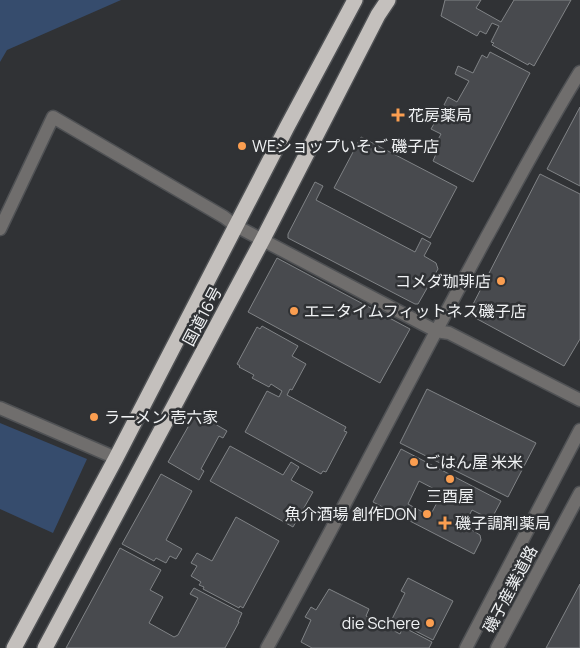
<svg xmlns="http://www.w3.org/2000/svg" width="580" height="648" font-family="Manrope,'Noto Sans JP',sans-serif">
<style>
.green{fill:#364c6d}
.building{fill:#484a4e;stroke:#808386;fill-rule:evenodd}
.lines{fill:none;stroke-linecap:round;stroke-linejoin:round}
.minor-casing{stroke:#4f5154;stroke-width:15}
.highway-casing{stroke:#4f5154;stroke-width:18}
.minor{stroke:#706e6d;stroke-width:12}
.highway{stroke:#c4c0bd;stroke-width:15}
.poi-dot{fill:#fb9e50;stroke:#303235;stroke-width:2}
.labels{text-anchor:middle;stroke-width:5;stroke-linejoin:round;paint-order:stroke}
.poi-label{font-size:16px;fill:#f0f2f4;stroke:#303235;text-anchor:start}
.street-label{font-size:16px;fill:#f0f2f4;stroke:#303235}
</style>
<rect width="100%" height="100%" fill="#303235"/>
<!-- green -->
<path class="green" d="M0 0H121L7 50 0 62Z
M0 423 87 459 53 533 0 509Z"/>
<!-- building -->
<path class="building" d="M445 0H481L476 8 501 22 514 0H571L534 66 529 63 528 65 492 45 494 43 491 42 499 26 492 23 486 34 480 31 477 36 441 16Z
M490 52 530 73 473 182 433 161 436 154 432 151 441 134 431 129 439 115 449 120 454 110 444 105 448 97 457 102 469 81 455 74 458 66 473 73 482 55 487 58Z
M580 107V186L547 169Z
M361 137 457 187 430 238 334 188Z
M540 174 580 194V339L564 366 468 314Z
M315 182 323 186 316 200 415 252 422 238 431 243 424 256 436 263 438 269 418 304H415L288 238V234Z
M277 258 410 329 380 383 248 312Z
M262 326 298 346 292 356 306 364 292 390 290 389 287 395 346 427 344 431 347 432 326 472 323 471 321 474 245 432 267 391 279 397 282 391 271 384 269 387 252 378 254 375 239 367 240 366 237 364 257 327 260 329Z
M427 389 536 443 508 497 400 443Z
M196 413 227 431 223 438 219 436 201 469 204 471 199 480 168 462Z
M230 446 283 475 291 462 299 467 291 480 313 492 293 527 210 481Z
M401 449 501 501 492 518 486 517 472 510 464 525 480 535 481 540 474 554 373 502ZM419 481 442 493 430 516 408 504Z
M161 474 192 491 166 540 182 549 176 559 170 556 166 563 156 558 154 561 122 544Z
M236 517 279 541 243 608 240 606 239 608 203 589 204 587 199 585 201 582 191 576 197 566 191 563 197 553 212 561Z
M120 548 161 570 150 590 163 597 149 623 174 637 178 635 198 598 190 594 194 588 242 613 238 622H239L225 648H66Z
M408 578 453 601 433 640 392 619 405 593 401 591Z
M580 584V648H546Z
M329 589 369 609 366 616 400 634 403 627 432 642 429 648H312L301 642 311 620 305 617 311 607 316 610Z"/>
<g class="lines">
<defs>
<path id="minor" d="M0 229 53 117 224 217 236 226 436 331 449 333 580 400
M0 408 116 458
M267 648C342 513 411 376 485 240 516 184 546 127 580 72
M466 648 580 430
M497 648 580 493"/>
<path id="highway" d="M14 648 116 458 287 127 355 0
M45 648 263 239 378 15 388 0"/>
</defs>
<!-- minor casing -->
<use href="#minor" class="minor-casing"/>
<!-- highway casing -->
<use href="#highway" class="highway-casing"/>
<!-- minor -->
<use href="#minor" class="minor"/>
<!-- highway -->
<use href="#highway" class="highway"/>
</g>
<!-- markers -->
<g class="poi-dot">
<path d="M395.5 107.5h5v5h5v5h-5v5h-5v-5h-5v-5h5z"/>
<circle cx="242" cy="146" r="5"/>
<circle cx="501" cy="281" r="5"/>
<circle cx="294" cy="311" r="5"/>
<circle cx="94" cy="417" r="5"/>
<circle cx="414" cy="462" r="5"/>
<circle cx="450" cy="479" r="5"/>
<circle cx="427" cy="514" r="5"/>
<path d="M442.5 515.5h5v5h5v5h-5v5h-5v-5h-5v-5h5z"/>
<circle cx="430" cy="623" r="5"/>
</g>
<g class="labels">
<!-- poi labels -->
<g class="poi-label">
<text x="408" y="121">花房薬局</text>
<text x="252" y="152">WEショップいそご 磯子店</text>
<text x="491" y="287" text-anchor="end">コメダ珈琲店</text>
<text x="304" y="317">エニタイムフィットネス磯子店</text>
<text x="104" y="423">ラーメン 壱六家</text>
<text x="424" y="468">ごはん屋 米米</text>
<text x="450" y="502" text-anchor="middle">三酉屋</text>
<text x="417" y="520" text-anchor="end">魚介酒場 創作DON</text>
<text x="455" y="529">磯子調剤薬局</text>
<text x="420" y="629" text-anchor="end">die Schere</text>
</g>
<!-- street labels -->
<g class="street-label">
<text transform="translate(202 316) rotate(-62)" y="6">国道16号</text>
<text transform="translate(510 589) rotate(-62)" y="6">磯子産業道路</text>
</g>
</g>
</svg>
